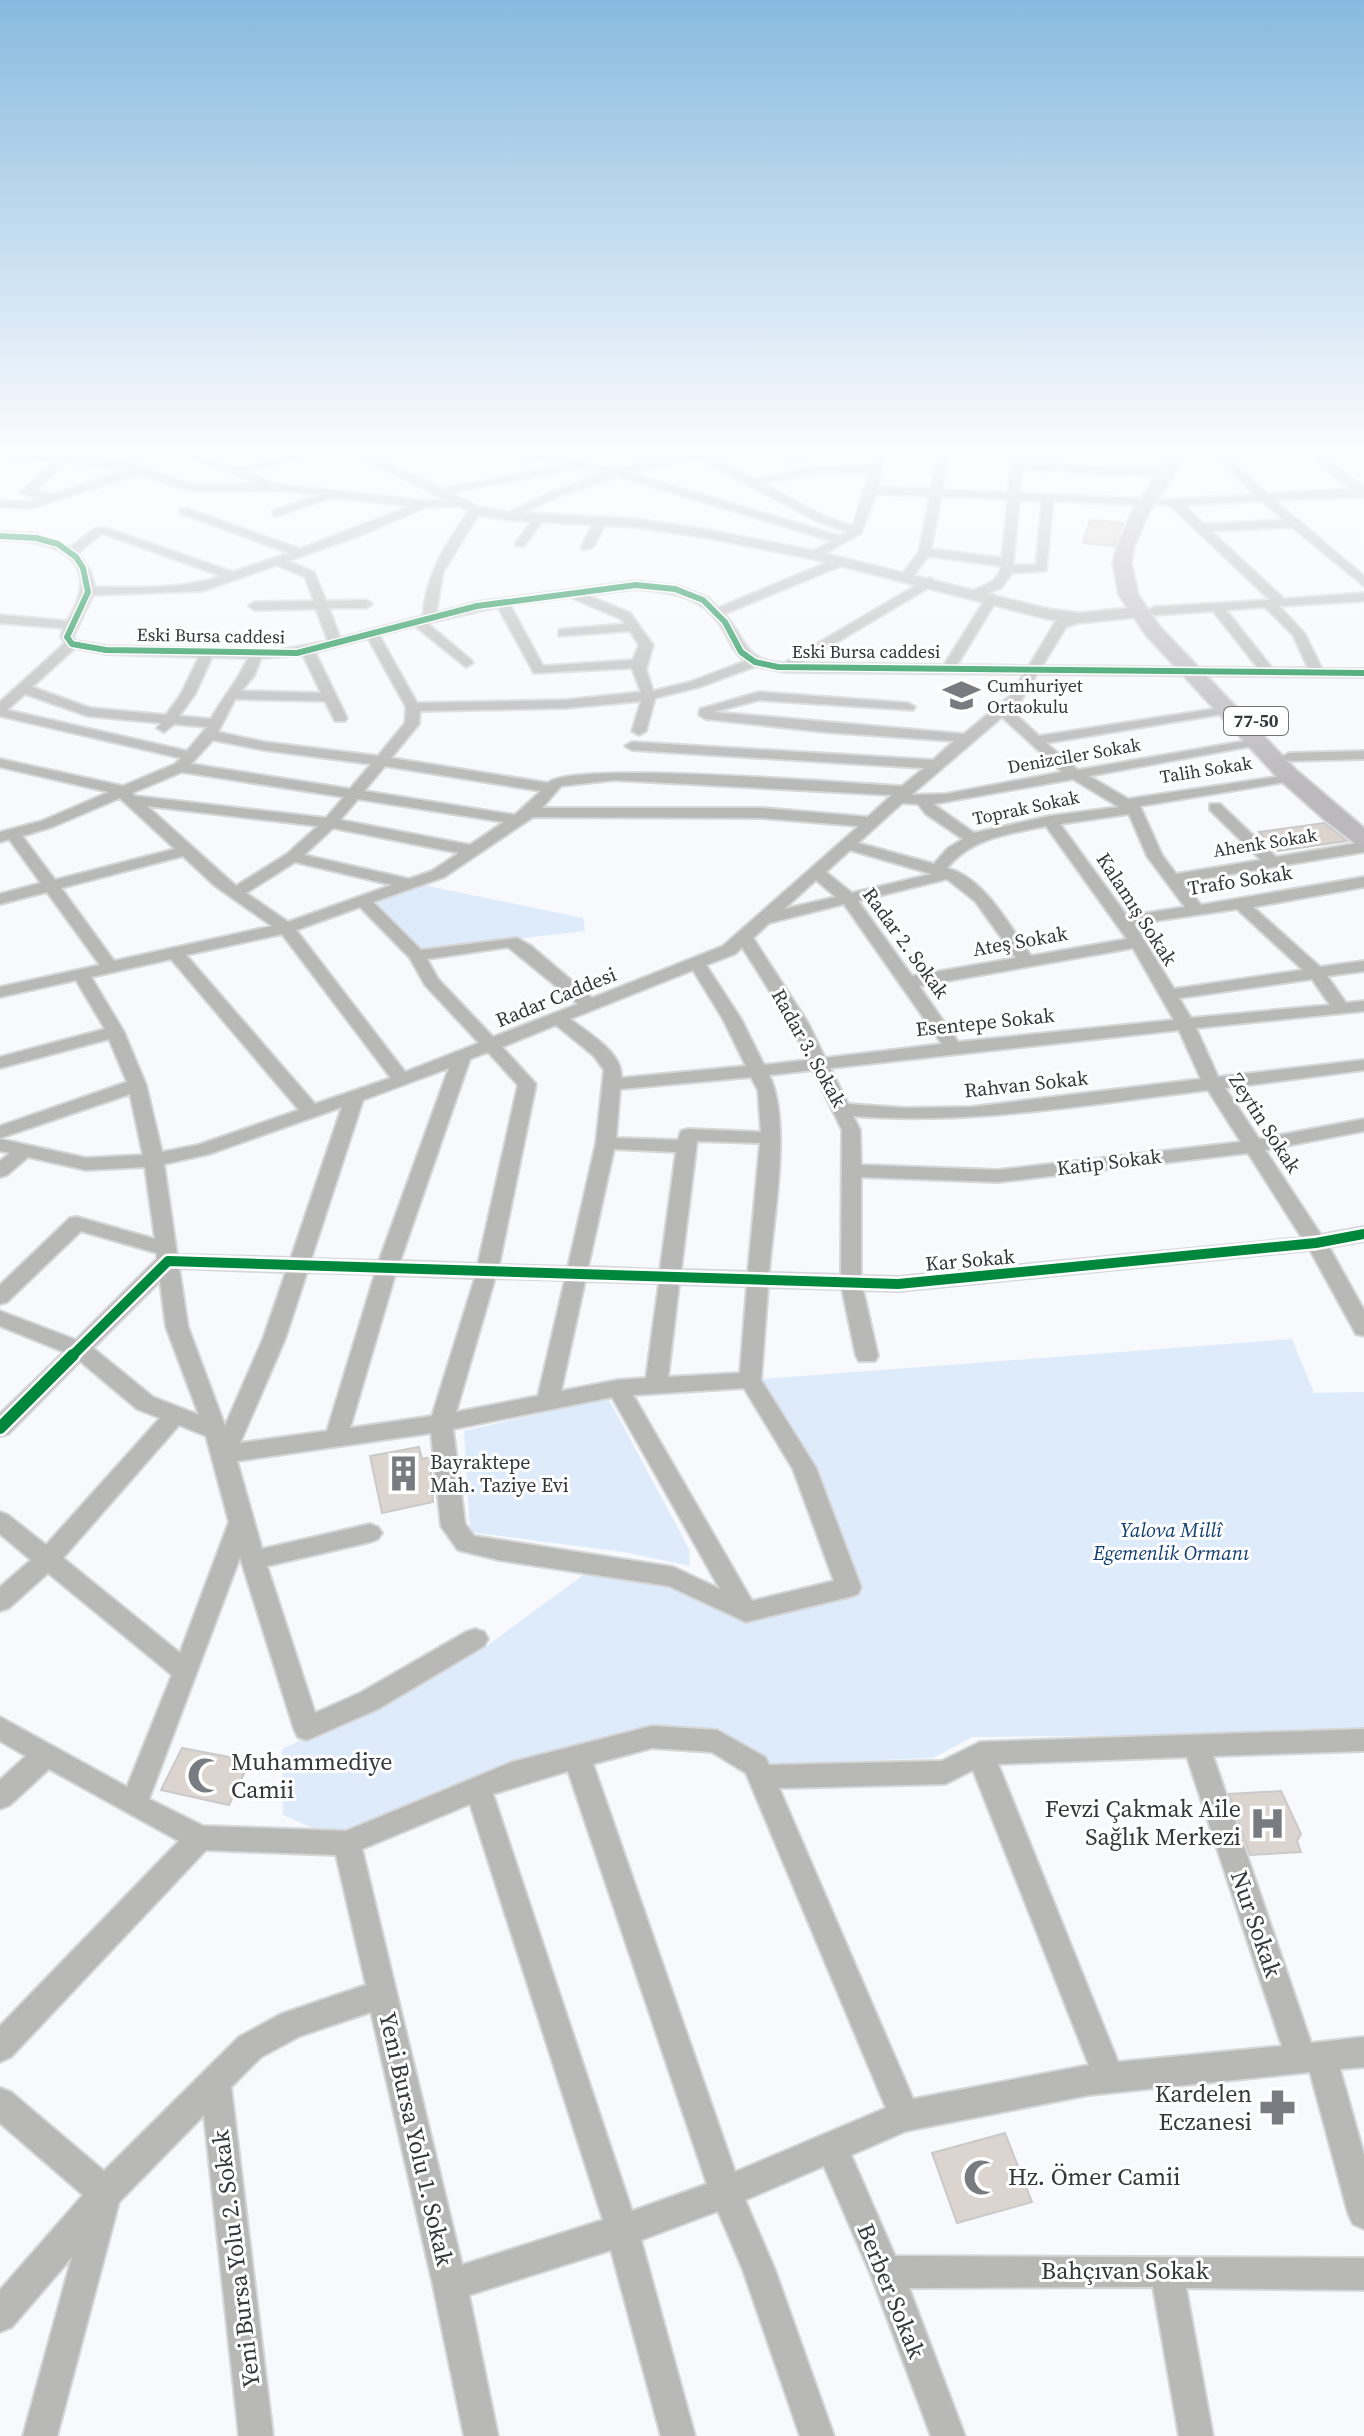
<svg xmlns="http://www.w3.org/2000/svg" width="1364" height="2436" font-family="'Source Serif 4',serif">
<style>
.green{fill:#deebfb}
.building{fill:#dcd4ce;stroke:#cbcaca;stroke-width:2}
.lines{fill:none;stroke-linecap:round;stroke-linejoin:round}
.minor-casing{stroke:#d5d6d8;stroke-width:4}
.tertiary-casing{stroke:#d5d6d8;stroke-width:4}
.primary-casing{stroke:#d5d6d8;stroke-width:4}
.minor{fill:#b8b8b7;fill-rule:evenodd}
.tertiary{fill:#b8b8b7;fill-rule:evenodd}
.primary{fill:#bbb9bb;fill-rule:evenodd}
.cycleway-far2-casing{stroke:#fff;stroke-width:9}
.cycleway-far1-casing{stroke:#fff;stroke-width:15}
.cycleway-casing{stroke:#fff;stroke-width:17}
.cycleway-far2{stroke:#00873e;stroke-width:6}
.cycleway-far1{stroke:#00873e;stroke-width:10}
.cycleway{stroke:#00873e;stroke-width:12}
.labels{text-anchor:middle;stroke-width:6;stroke-linejoin:round;paint-order:stroke}
.far-street-label{font-size:18px;fill:#34373b;stroke:#fff}
.far-poi-label{font-size:18px;fill:#34373b;stroke:#fff;text-anchor:start}
.shield{fill:#fff;stroke:#717376;stroke-width:2}
.shield-label{font-size:18px;font-weight:bold;fill:#34373b}
.street-label{font-size:20px;fill:#34373b;stroke:#fff}
.poi-label{font-size:20px;fill:#34373b;stroke:#fff;text-anchor:start}
.park-label{font-size:20px;font-style:italic;fill:#113f71;stroke:#fff}
.near-poi-label{font-size:24px;fill:#34373b;stroke:#fff;text-anchor:start}
.near-street-label{font-size:24px;fill:#34373b;stroke:#fff}
</style>
<rect width="100%" height="100%" fill="#f7f9fc"/>
<!-- green -->
<path class="green" d="M423 885 583 918 585 931 418 950 377 903Z
M1292 1339 1314 1393 1364 1392V1729L1204 1735 972 1737 933 1758 756 1765 717 1741 652 1737 577 1757 504 1763 478 1788 347 1843 283 1815 282 1749 391 1698 484 1648 597 1565 673 1577 746 1612 849 1587 804 1468 750 1380Z
M608 1398 689 1549 690 1566 624 1552 470 1532 464 1431Z"/>
<!-- building -->
<path class="building" d="M1090 520 1123 523 1114 546 1083 543Z
M1324 823 1347 841 1278 851 1259 832Z
M419 1447 422 1459 430 1457 433 1502 382 1513 370 1456Z
M182 1748 250 1761 229 1805 161 1790Z
M1281 1791 1301 1834 1297 1841 1301 1852 1250 1855 1229 1794Z
M1005 2133 1032 2202 957 2223 932 2153Z"/>
<g class="lines">
<defs>
<path id="minor" d="M0 451 62 455 68 453 73 456 119 461 146 451H160L130 464 190 484H260L174 451C196 451 213 464 235 467 252 470 296 451 321 451L247 472 274 484 426 501H463V505L459 506 426 507 361 535 288 561 314 572 326 601 366 600 372 604 366 608H329L340 638 423 616C426 573 447 543 471 508L475 507 481 510 443 572 436 613 477 602 636 581 679 586 707 597 718 608 835 559H843V565L724 614C748 638 741 661 784 663L929 578 933 579V585L802 663 944 665 986 598 992 594 998 598 957 665 1029 666 1056 621 1083 615V621L1066 627 1042 666 1258 668 1213 611 1154 615 1148 611 1154 607 1270 600 1171 506 1155 503 1161 500 1255 495 1210 451H1221L1267 494 1351 489 1306 451H1317L1364 488V497L1274 500 1364 576V586L1292 527 1211 531 1284 599 1364 593V601L1279 606 1305 634 1322 669H1364V677L1037 674 1020 702 1011 710 1039 736 1233 706V712L1228 713 1046 743 1078 770 1262 738 1264 741 1257 745 1089 776 1128 799 1296 774V780L1291 781 1140 806 1162 855 1176 874 1261 860 1210 810V804H1220L1276 857 1364 842V852L1183 882 1201 905 1364 877V887L1253 907 1320 967 1364 961V971L1327 976 1346 1003 1364 1001V1011L1196 1028 1218 1077 1364 1060V1070L1225 1088 1259 1139 1364 1119V1131L1265 1150 1321 1235 1364 1227V1241L1329 1247 1364 1310V1336L1356 1334 1310 1250 898 1291 863 1290 878 1356 875 1361H859L856 1356 842 1289 768 1287 761 1380 816 1468 861 1587 858 1594 849 1597 746 1622 669 1586 499 1560 458 1550 441 1526 431 1433 237 1461 262 1549 370 1524 378 1527 382 1533 378 1539 370 1542 267 1566 315 1713 360 1693 466 1632 475 1629 484 1632 488 1639 484 1646 378 1709 307 1740 298 1737 294 1729 240 1557 149 1799 203 1826 346 1831 512 1762 652 1726 717 1730 765 1757 769 1765 942 1761 980 1742 1364 1729V1751L1213 1756 1311 2043 1364 2037V2067L1340 2069 1364 2155V2229L1353 2224 1348 2213 1310 2072 1089 2095 906 2131 851 2155 895 2256 1364 2258V2290L1186 2288 1213 2436H1179L1153 2287 909 2288 965 2436H931L871 2275 824 2166 745 2200 775 2270 834 2436H800L743 2270 718 2211 641 2240 695 2436H661L611 2250 469 2295 498 2436H464L433 2285 371 2012 300 2036 261 2057 231 2087 273 2436H239L204 2115 119 2202 57 2436H23L72 2257 12 2327 0 2332V2290L83 2195 0 2123V2088L11 2092 104 2171 239 2037 281 2014 366 1985 336 1855 206 1850 11 2057 0 2062V2026L179 1841 49 1769 10 1805 0 1809V1780L26 1756 0 1741V1717L127 1787 172 1675 48 1573 9 1608 0 1611V1587L31 1560 0 1534V1512L8 1515 46 1545 160 1418 137 1409 80 1361 8 1434 0 1436V1414L64 1352 0 1326V1311L76 1340 157 1259V1253L81 1231 7 1302 0 1304V1285L70 1218 77 1217 155 1239 145 1167 86 1170 28 1157 7 1175 0 1177V1161L10 1153 0 1151V1139L86 1158 143 1155 130 1094 0 1138V1126L127 1082 109 1039 0 1068V1057L105 1029 76 980 0 997V987L100 965 47 892 0 904V894L41 883 9 839 0 842V832L42 821 109 792 0 767V759L123 786 175 764 181 758 0 716V702L65 643 61 637 63 628 0 623V615L67 621C106 559 55 540 0 540V532L36 534 71 547 94 529 105 528 233 572 289 553 180 513V509H188L300 549 411 506 333 497 277 516 273 515V511L320 495 278 490H189L138 474 31 508 0 507V501L30 502 39 499 20 493 56 461 3 456ZM67 462 128 470 53 494 35 491ZM1262 501 1284 520 1204 524 1183 505ZM101 534H104L222 576C181 590 137 587 95 587L90 571 78 553ZM277 565 305 577 314 601 255 602 249 606 255 610 316 609 328 641 276 651 106 646 76 641 73 637 93 595 202 591ZM636 589C669 592 700 595 720 625 729 638 732 652 745 661L690 682 653 691 646 670 653 645 630 613 587 595ZM570 597 621 619 625 624 564 629 559 630V636L630 631 639 645 633 660 543 666 510 605ZM498 607 534 673 632 668 641 692 566 700 417 703 379 635 415 626 466 667 473 663 471 660 427 623ZM1265 607 1293 635 1308 668H1272L1226 610ZM368 638 406 707 405 723 378 756 264 742 218 732 235 699 325 701 335 721H345L347 718 315 652ZM75 648 106 654 199 657 181 694 166 715 90 708 32 687ZM303 655 321 693 241 691 254 676 261 658ZM212 657 248 658C239 680 222 698 211 719L179 716 195 694ZM756 666 785 672 1024 674 1010 696 964 734 713 712 759 700 913 710 915 707 908 703 759 692 700 709 699 715 706 719 825 732 954 741 933 760 632 742 625 746 632 750 924 768 902 786C853 784 572 760 548 783L391 758 419 724 420 711 566 708 641 701 632 731 639 735 646 731 655 698 699 687ZM25 694 88 716 161 723 157 728 164 732 174 724 207 727 187 751 7 710ZM1002 717 1062 772 946 794 911 795ZM213 740 264 750 371 764 350 789 191 764ZM385 766 541 791 515 815 364 791ZM182 772 344 797 326 818 135 796 132 793ZM1073 779 1119 807 1050 816 974 833 933 804ZM614 780 892 795 868 817 761 808H542L561 786ZM120 798 175 849 55 880 22 836 52 827ZM358 799 504 822 470 845 340 820ZM902 803 918 804 926 814 963 839 947 849 934 864 858 843ZM147 806 318 826 287 854 236 886ZM1129 814 1147 856 1185 907 1127 916 1060 824ZM533 817 761 818 859 826 723 946 592 998 531 946 517 938 421 950 373 902 444 877ZM1046 826 1127 939 1031 956C1009 926 986 879 947 868 972 837 1010 834 1046 826ZM333 828 459 853 432 871 409 879 304 855ZM850 850 932 874 852 893 826 872ZM183 856 214 885 272 926 114 961 61 888ZM295 862 392 885 288 922 246 893ZM947 879 975 901 1016 958 912 976 858 901ZM816 880 836 897 784 909ZM844 904 942 1044 825 1058 808 1023 753 938 769 923ZM360 907 410 958 425 985 479 1043 405 1072 296 930ZM1237 909 1303 970 1174 989 1134 924ZM282 934 391 1078 315 1104 186 955ZM508 947 578 1004 493 1037 438 979 427 959ZM742 947 790 1023 808 1060 764 1065 741 1019 706 965 735 954ZM1133 948 1174 1020 958 1042 919 986ZM171 959 299 1110 198 1145 162 1152 146 1085 124 1032 91 977ZM693 970 723 1019 746 1066 621 1078C624 1053 588 1033 570 1019ZM1312 979 1330 1005 1191 1018 1179 998ZM556 1025 594 1056 604 1070 596 1143 568 1267 499 1265 536 1084 502 1047ZM1179 1030 1201 1079 972 1107 905 1108 848 1104 830 1068ZM488 1052 518 1085 478 1264 400 1261 470 1059ZM449 1068 379 1261 311 1259 363 1100ZM813 1070 842 1130 841 1275 769 1273C773 1220 792 1121 769 1075ZM751 1077 758 1090 761 1132 688 1129 681 1131 678 1140 616 1138 620 1089ZM1208 1090 1241 1142 998 1170 861 1165 860 1130 853 1116C973 1125 1090 1104 1208 1090ZM342 1107 291 1258 177 1255 164 1164 209 1154ZM697 1141 760 1143 748 1272 681 1270ZM614 1149 676 1152 660 1270 588 1267ZM1248 1153 1302 1238 898 1277 861 1276V1177L998 1182ZM179 1268 286 1272 263 1339 225 1426 188 1327ZM307 1272 375 1274 327 1431 240 1443 285 1339ZM395 1275 475 1278 432 1416 350 1428ZM495 1278 565 1280 538 1396 456 1412ZM160 1281 166 1327 199 1415 153 1397 93 1348ZM585 1281 659 1283 646 1378 618 1380 561 1391ZM679 1284 747 1286 740 1373 668 1377ZM744 1388 793 1469 834 1581 752 1601 633 1395ZM612 1397 720 1589 673 1567 474 1536 465 1524 453 1429ZM179 1425 206 1436 229 1522 180 1653 63 1558ZM652 1748 712 1752 746 1773 886 2108 735 2172 593 1764ZM1187 1757 1282 2046 1118 2062 998 1764ZM973 1770 1089 2065 913 2099 779 1788 945 1784ZM568 1771 707 2184 632 2211 493 1794ZM470 1804 603 2220 462 2265 362 1849Z
M390 451H405L375 462 370 459Z
M494 451 543 454 617 470 652 460 631 451H645L665 458 704 451H791L808 455 803 458 752 454 710 456 753 479 819 467 872 465 876 451H886L878 487 931 489 939 451H949L942 490 1008 493 1013 451H1023L1022 463 1169 470 1174 473 1169 476 1022 470 1019 493 1146 499 1152 502 1146 505 1053 501 1046 571 1012 573 1001 588 976 598 970 594 972 591C985 585 999 582 1001 566L928 556 910 580 900 577 919 552 930 496 876 494 861 533 815 559 809 555 811 552 832 541 618 476 561 495 511 518 501 516 554 491 605 473 581 468 434 495V491L438 490 568 465ZM698 458 817 521 847 532 840 536 630 473ZM870 472 853 526 825 517 762 483 819 473ZM941 496 1008 499 1002 558 931 549ZM1019 500 1042 501 1036 565H1013Z
M540 514 546 517 544 519 524 546H516V542L536 515Z
M601 518 607 521 593 547 583 550 581 547 595 521Z
M1364 751V759L1289 761 1282 757 1289 753Z"/>
<path id="tertiary" d="M348 451H363L479 507 507 512 636 519 708 530 815 551 1048 609 1079 613 1139 607 1147 612 1139 617 1079 623 1048 619 814 559 708 538 636 527 507 520 475 514Z"/>
<path id="primary" d="M1173 451H1189L1149 512 1134 546 1131 563 1138 595 1160 627 1296 770 1364 828V846L1356 844 1325 820 1280 780 1146 635 1119 595 1113 563 1117 546 1132 512Z"/>
</defs>
<!-- minor casing -->
<use href="#minor" class="minor-casing"/>
<!-- tertiary casing -->
<use href="#tertiary" class="tertiary-casing"/>
<!-- primary casing -->
<use href="#primary" class="primary-casing"/>
<!-- minor -->
<use href="#minor" class="minor"/>
<!-- tertiary -->
<use href="#tertiary" class="tertiary"/>
<!-- primary -->
<use href="#primary" class="primary"/>
<defs>
<path id="cycleway-far2" d="M0 536 36 538 58 544 76 557 83 568 88 592 67 637 72 644 106 650 297 653 477 606 636 585 675 589 703 600 725 622 741 652 755 662 778 667 1364 673"/>
<path id="cycleway-far1" d="M71 1357 168 1261 898 1284 1316 1243 1364 1234"/>
<path id="cycleway" d="M0 1428 73 1355"/>
</defs>
<!-- cycleway-far2 casing -->
<use href="#cycleway-far2" class="cycleway-far2-casing"/>
<!-- cycleway-far1 casing -->
<use href="#cycleway-far1" class="cycleway-far1-casing"/>
<!-- cycleway casing -->
<use href="#cycleway" class="cycleway-casing"/>
<!-- cycleway-far2 -->
<use href="#cycleway-far2" class="cycleway-far2"/>
<!-- cycleway-far1 -->
<use href="#cycleway-far1" class="cycleway-far1"/>
<!-- cycleway -->
<use href="#cycleway" class="cycleway"/>
</g>
<!-- sky -->
<linearGradient id="sky" x2="0" y2="1"><stop stop-color="#88badf"/><stop offset="0.57" stop-color="#fbfcfe"/><stop offset="1" stop-color="#fbfcfe" stop-opacity="0"/></linearGradient>
<rect width="1364" height="792" fill="url(#sky)"/>
<!-- icons -->
<defs>
<symbol id="school-bare" viewBox="-9 -9 18 18"><path d="M0-5L7-2L0 1L-7-2ZM-4 1L0 2.5L4 1V4Q0 6-4 4Z" fill="#787b7f" stroke="#fff" stroke-width="2.5" paint-order="stroke"/></symbol>
<symbol id="building-bare" viewBox="-9 -9 18 18"><path d="M-4-6H4V6H1V3H-1V6H-4ZM-2.5-4.3h1.7v1.8h-1.7ZM.8-4.3h1.7v1.8H.8ZM-2.5-1h1.7V.8h-1.7ZM.8-1h1.7V.8H.8Z" fill="#787b7f" stroke="#fff" stroke-width="2.5" paint-order="stroke"/></symbol>
<symbol id="mosque-bare" viewBox="-9 -9 18 18"><path d="M3.5-4.9A6 6 0 1 0 3.5 4.9A5 5 0 1 1 3.5-4.9Z" fill="#787b7f" stroke="#fff" stroke-width="2.5" paint-order="stroke"/></symbol>
<symbol id="hospital-bare" viewBox="-9 -9 18 18"><path d="M-5-5h3v3.5h4V-5h3V5h-3V1.5h-4V5h-3Z" fill="#787b7f" stroke="#fff" stroke-width="2.5" paint-order="stroke"/></symbol>
<symbol id="pharmacy-bare" viewBox="-9 -9 18 18"><path d="M-2-6h4v4h4v4h-4v4h-4v-4h-4v-4h4Z" fill="#787b7f" stroke="#fff" stroke-width="2.5" paint-order="stroke"/></symbol>
</defs>
<g fill-rule="evenodd">
<use href="#school-bare" x="936" y="670" width="51" height="51"/>
<use href="#building-bare" x="378" y="1448" width="51" height="51"/>
<use href="#mosque-bare" x="180" y="1750" width="51" height="51"/>
<use href="#hospital-bare" x="1242" y="1798" width="51" height="51"/>
<use href="#pharmacy-bare" x="1252" y="2082" width="51" height="51"/>
<use href="#mosque-bare" x="956" y="2152" width="51" height="51"/>
</g>
<g class="labels">
<!-- far-street labels -->
<g class="far-street-label">
<text transform="translate(211 636) rotate(1)" y="6">Eski Bursa caddesi</text>
<text x="866" y="658">Eski Bursa caddesi</text>
<text transform="translate(1074 756) rotate(-10)" y="6">Denizciler Sokak</text>
<text transform="translate(1206 770) rotate(-9)" y="6">Talih Sokak</text>
<text transform="translate(1026 808) rotate(-12)" y="6">Toprak Sokak</text>
<text transform="translate(1265 843) rotate(-9)" y="6">Ahenk Sokak</text>
</g>
<!-- far-poi labels -->
<g class="far-poi-label">
<text x="987" y="692">Cumhuriyet<tspan x="987" dy="21">Ortaokulu</tspan></text>
</g>
<!-- shield labels -->
<rect class="shield" x="1224" y="707" width="64" height="28" rx="6"/>
<g class="shield-label">
<text x="1256" y="727">77-50</text>
</g>
<!-- street labels -->
<g class="street-label">
<text transform="translate(1240 880) rotate(-9)" y="7">Trafo Sokak</text>
<text transform="translate(1137 909) rotate(57)" y="7">Kalamış Sokak</text>
<text transform="translate(1020 941) rotate(-10)" y="7">Ateş Sokak</text>
<text transform="translate(906 943) rotate(54)" y="7">Radar 2. Sokak</text>
<text transform="translate(556 997) rotate(-22)" y="7">Radar Caddesi</text>
<text transform="translate(985 1022) rotate(-6)" y="7">Esentepe Sokak</text>
<text transform="translate(809 1048) rotate(61)" y="7">Radar 3. Sokak</text>
<text transform="translate(1026 1084) rotate(-6)" y="7">Rahvan Sokak</text>
<text transform="translate(1265 1123) rotate(57)" y="7">Zeytin Sokak</text>
<text transform="translate(1109 1162) rotate(-7)" y="7">Katip Sokak</text>
<text transform="translate(970 1260) rotate(-5)" y="7">Kar Sokak</text>
</g>
<!-- poi labels -->
<g class="poi-label">
<text x="430" y="1469">Bayraktepe<tspan x="430" dy="23">Mah. Taziye Evi</tspan></text>
</g>
<!-- park labels -->
<g class="park-label">
<text x="1171" y="1537">Yalova Millî<tspan x="1171" dy="23">Egemenlik Ormanı</tspan></text>
</g>
<!-- near-poi labels -->
<g class="near-poi-label">
<text x="231" y="1770">Muhammediye<tspan x="231" dy="28">Camii</tspan></text>
<text x="1241" y="1817" text-anchor="end">Fevzi Çakmak Aile<tspan x="1241" dy="28">Sağlık Merkezi</tspan></text>
<text x="1252" y="2102" text-anchor="end">Kardelen<tspan x="1252" dy="28">Eczanesi</tspan></text>
<text x="1008" y="2185">Hz. Ömer Camii</text>
</g>
<!-- near-street labels -->
<g class="near-street-label">
<text transform="translate(1256 1924) rotate(71)" y="8">Nur Sokak</text>
<text transform="translate(416 2139) rotate(77)" y="8">Yeni Bursa Yolu 1. Sokak</text>
<text transform="translate(236 2259) rotate(-97)" y="8">Yeni Bursa Yolu 2. Sokak</text>
<text x="1125" y="2279">Bahçıvan Sokak</text>
<text transform="translate(891 2291) rotate(68)" y="8">Berber Sokak</text>
</g>
</g>
</svg>
